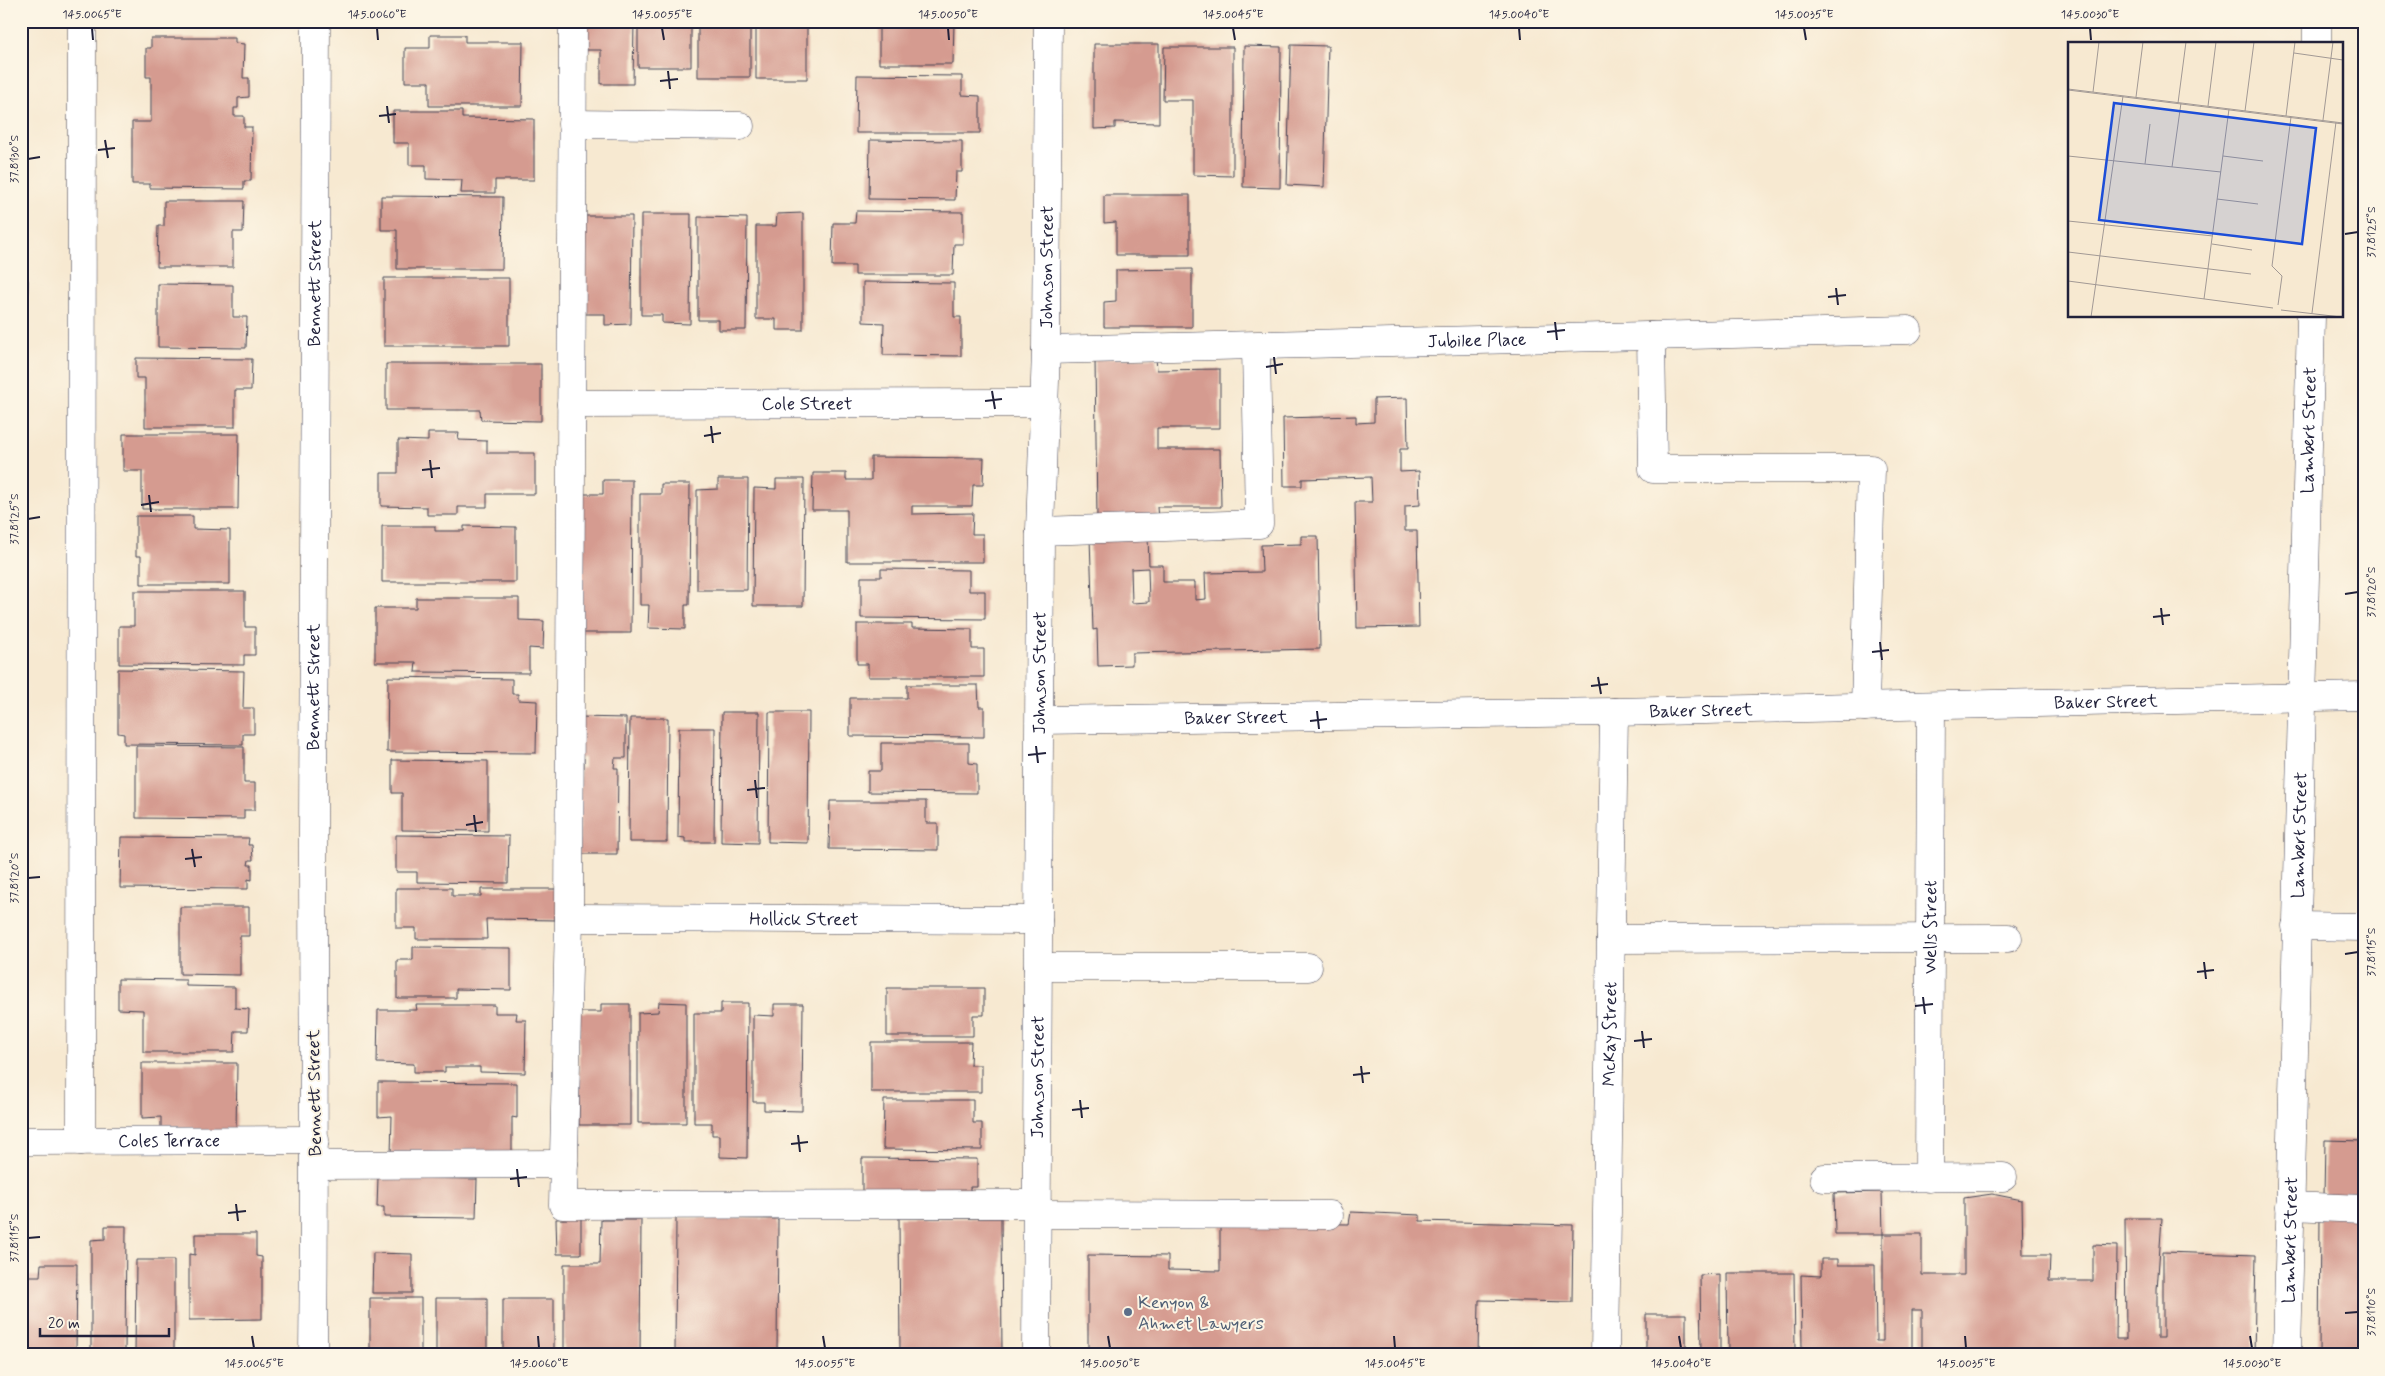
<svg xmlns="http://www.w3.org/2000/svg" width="2385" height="1376" font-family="Mynerve,sans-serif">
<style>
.building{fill:#d59b90;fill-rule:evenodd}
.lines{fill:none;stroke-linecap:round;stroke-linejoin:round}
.minor-casing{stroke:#424052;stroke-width:29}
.minor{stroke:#fff;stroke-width:28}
.ticks{fill:none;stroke:#22223b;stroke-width:2}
.service-dot{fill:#5c6f8a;stroke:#fcf5e5;stroke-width:2}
.labels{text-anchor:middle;stroke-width:4;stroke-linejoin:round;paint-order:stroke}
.street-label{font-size:18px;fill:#22223b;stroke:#fcf5e5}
.service-label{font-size:18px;fill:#4e5e75;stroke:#fcf5e5;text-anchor:start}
.inset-road{fill:none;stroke:#a29995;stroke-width:1}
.view{fill:#1d4ed8;fill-opacity:0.15;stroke:#1d4ed8;stroke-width:2.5}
.inset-edge{fill:none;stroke:#22223b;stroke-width:2.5}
.neatline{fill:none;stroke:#22223b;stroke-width:2}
.ticks-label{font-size:12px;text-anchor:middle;fill:#22223b}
</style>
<rect width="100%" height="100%" fill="#fcf5e5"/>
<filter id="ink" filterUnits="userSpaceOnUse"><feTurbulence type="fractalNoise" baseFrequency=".02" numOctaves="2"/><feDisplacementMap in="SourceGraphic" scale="10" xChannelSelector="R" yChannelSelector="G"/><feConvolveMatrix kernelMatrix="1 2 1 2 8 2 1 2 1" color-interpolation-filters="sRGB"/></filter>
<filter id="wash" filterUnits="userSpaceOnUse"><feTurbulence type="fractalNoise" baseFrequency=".0096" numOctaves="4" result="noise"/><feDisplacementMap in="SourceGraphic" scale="20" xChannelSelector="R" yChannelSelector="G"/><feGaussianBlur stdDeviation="1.12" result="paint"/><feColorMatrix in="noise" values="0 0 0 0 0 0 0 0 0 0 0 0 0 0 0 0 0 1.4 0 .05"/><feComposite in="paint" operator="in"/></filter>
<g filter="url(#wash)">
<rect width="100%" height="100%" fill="#f7e9d1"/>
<g id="blocks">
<!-- building -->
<path class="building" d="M583 21H634L633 84H601V50H583Z
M638 21H691V67H638Z
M698 21H750V77H698Z
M756 21H807V79H756Z
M879 21H954L953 64H879Z
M430 35H465V42H523L522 106H429V82H405V48H430Z
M151 38H235V43L244 44 243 78H249V97L238 98V108H234V116H244V127H252L251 181H244V189L150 188V184H132V122H151V77H146V48H151Z
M1094 44H1159V123L1115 122V128L1094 129Z
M1291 45 1328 46 1324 187 1287 185Z
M1244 46 1281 47 1280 188 1243 187Z
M1164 47H1233V176L1193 175V100H1163Z
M857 75 962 76V95L980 96V133H856Z
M393 111H462V118L534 119V180H495V193H461L462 180 426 179V165H409V143H393Z
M870 140 962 141V172H956L955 200 869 199Z
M21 192H28V226H21Z
M1104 195H1190V255H1116V222L1104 223Z
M381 196 503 197 502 269H397V230H381Z
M164 201H244L243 232H233V267H157L158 226H164Z
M856 211 963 212V244H954L953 275H855V266H832L833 223H855Z
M803 213V330H776V319H756V226H776L777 214Z
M641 214H691L690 324 662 323V315H641Z
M583 216H632L631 324 605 325V314H582Z
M698 217 747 218 746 330H719V320H698Z
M1192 269V327H1104V302L1116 301V270Z
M384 278H509V346H384Z
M21 280H28L27 317H21Z
M863 282 954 283V317H961V356L883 355 884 323 863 322Z
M158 284 233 285V317H247L246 348 158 347Z
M136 358 252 359 251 390H235V427H145V378H136Z
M1156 358 1157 370 1220 369V428H1157V449H1220L1221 507H1157L1158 519H1097L1095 359Z
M386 364H541V421L481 420 480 410H386Z
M1407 398 1408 449H1400V472L1419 471 1420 505 1405 506V531H1417L1419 627 1357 628 1355 502H1372L1371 477 1302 479V486H1284L1283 418 1356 416V423L1374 422V399Z
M428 433H459L458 440 487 441V453H535V494H487V507H458V515H427V507L381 506V473H398V440L428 441Z
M123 434H239L238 509H142V471H123Z
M871 457 984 458 983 485H973L972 506H912V514L973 513 972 534H983V562H847V510H812L813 473H846V480H871Z
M718 479H748L747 590H697V490L718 489Z
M776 479H804L803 606H753L754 488 776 489Z
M603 480H632L631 633H581L582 494H603Z
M661 484H690L689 605H685V629L648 628 649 605H640V494H661Z
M136 516H193V529L230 530V584H141V556H136Z
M382 526H435V531H464V526L516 527V582H382Z
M1148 536 1149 565H1163V582H1195V600L1206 599 1205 573 1262 572 1261 545 1301 544V536H1318L1320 649 1132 653V665L1098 666 1097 629 1093 630 1090 538ZM1148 568 1149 602 1132 603 1131 569Z
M881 569 969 570V591H985V619L861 618V577H881Z
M134 591H245V627H255V655H244V665L119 664V626H134Z
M416 598H519V620L544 621 543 649 529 648V673L415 672 416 662H375V608H416Z
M857 624H912V628L972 629V649H984V677H868V664H857Z
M118 669 244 671 243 708H254V734H243V745L124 744V734L118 733Z
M388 677 512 679V694H518V700L537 701 536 753 387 752Z
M907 685H978L979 707H984V737L850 736V698H907Z
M722 712H759L758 843 721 842Z
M769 712H809L808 843 768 842Z
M578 717 626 718V758H615L614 768H618L617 854H579L580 768H584V758H577Z
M630 718H668L667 842H629Z
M679 728H715L714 842H685V838L678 837Z
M881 743H969V763L977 764V793L868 792V771H881Z
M136 746 244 747V783H255V810H244V819L136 818Z
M392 760 488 761V831L402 830V793H392Z
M830 801H926V823H938V850L829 849Z
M396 835 509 836 508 883 417 882V872H396Z
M121 837 249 838 248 845H252L253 860H249L248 865H252V880L248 879V889L120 888Z
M396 888H452V896H481V889H558V920L486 919 487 939H416V928H396Z
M180 907H249V936H240V975L180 974Z
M413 947 511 948V990L456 989V998H397V960H413Z
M118 979 186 980V986L235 987V1008L249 1009 248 1031H235L234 1052H143V1010L118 1009Z
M887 988H984V1015H973V1036H887Z
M659 1002 686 1003V1123H638V1013L658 1012Z
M721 1003H748L747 1158 720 1157V1135H712V1123H694V1013H721Z
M601 1004H630V1125H579V1012H601Z
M774 1004H803L802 1111 764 1110V1102H753V1015L774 1016Z
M416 1005H495V1013H517L516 1020H526L525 1073 480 1072V1067H445V1072H414V1064L377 1063 378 1010H417Z
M871 1042H971L970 1065H981V1092H871Z
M142 1063H237L236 1133H161V1117L142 1118Z
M378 1082 517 1083V1118L512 1117V1156L391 1155 392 1116 378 1117Z
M884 1100H973V1123H982V1150L883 1149Z
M2325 1140 2364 1141V1198L2324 1197Z
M862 1158 977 1159V1187H970V1196L862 1195Z
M378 1178 477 1179 476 1218 384 1217V1207H377Z
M1882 1192 1883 1234H1835L1834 1193Z
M1992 1194 2022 1200 2023 1255H2050L2049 1281H2093V1245L2117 1246 2116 1339H2126L2125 1218H2162L2157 1290V1338H2163V1252L2256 1255 2254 1355H1922V1310H1912V1355H1728L1727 1273H1794L1795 1350H1802L1801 1275 1821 1276V1259H1838V1265H1875L1876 1341H1883V1234H1922V1275H1964V1198Z
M1351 1212 1420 1215V1221L1573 1225 1572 1302 1479 1300 1478 1355H1088V1255L1168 1256V1270L1220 1271V1223L1349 1224Z
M2320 1216H2364V1355H2319Z
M581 1218V1254H557L556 1219Z
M676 1218 778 1219 777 1355H675Z
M899 1218H1001L1002 1355H900Z
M601 1220H641L640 1355H564V1264H600Z
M105 1226H126L125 1355H91V1240L105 1239Z
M195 1234H256V1256L262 1257V1319L189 1320V1254L195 1255Z
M373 1253 412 1254V1293H372Z
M136 1260H174V1355H135Z
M41 1264H77L76 1353H72V1355H21V1276H40Z
M1720 1274V1355H1701L1700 1275Z
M370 1298H421V1355H370Z
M436 1298H487V1355H436Z
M503 1299H554V1355H503Z
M1646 1314H1686V1355H1646Z"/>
</g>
</g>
<g filter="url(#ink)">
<use href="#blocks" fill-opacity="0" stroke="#424052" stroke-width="1"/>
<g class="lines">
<defs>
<g id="minor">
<path d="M573 21 569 918 563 1205 1036 1204"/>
<path d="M2317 44V21"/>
<path d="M572 124 740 126"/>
<path d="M1651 336 1653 469H1871L1865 707"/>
<path id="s1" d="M1046 350 1908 330"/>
<path id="s2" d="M571 404 1045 403"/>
<path d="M1040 531 1259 524 1256 346"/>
<path id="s3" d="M1040 720 1614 712 2364 696"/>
<path id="s4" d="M569 918 1038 920"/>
<path d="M2296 926 2364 927"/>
<path d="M1611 939 2008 938"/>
<path d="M1038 967H1308"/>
<path id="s5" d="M21 1141 315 1140"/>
<path d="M81 1141 82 21"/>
<path d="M316 1165 564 1164"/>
<path d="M1824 1178 2003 1177"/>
<path id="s6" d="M1929 1178 1931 706"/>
<path d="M2290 1206 2364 1209"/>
<path d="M1037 1214 1329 1215"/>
<path id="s7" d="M313 1355C315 1180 313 1006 313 832 313 562 314 292 316 21"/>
<path id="s8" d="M1036 1355 1040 531 1046 350 1048 21"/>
<path id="s9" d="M1605 1355 1614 712"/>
<path id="s10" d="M2287 1355 2311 316"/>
</g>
</defs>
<!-- minor casing -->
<use href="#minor" class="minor-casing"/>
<!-- minor -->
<use href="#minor" class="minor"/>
</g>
</g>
<!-- ticks -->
<path class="ticks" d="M92 28 93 40M377 28 378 40M662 28 664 40M948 28 949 40M1233 28 1235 40M1519 28 1520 40M1804 28 1806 40M2090 28 2091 40M668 71 670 89M660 81 678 79M387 106 389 123M379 116 396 114M105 140 108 158M98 150 115 148M28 159 40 157M2345 234 2358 232M1836 288 1838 305M1828 297 1846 295M1555 322 1557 340M1547 332 1565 330M1274 357 1276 374M1266 367 1283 364M992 391 995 409M985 401 1002 399M711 426 713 443M704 436 721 433M430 460 432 478M422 470 440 468M149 495 151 512M141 505 159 502M28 519 40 517M2345 594 2358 592M2161 608 2163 625M2153 617 2170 615M1880 642 1882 660M1872 652 1889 650M1598 677 1601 694M1591 686 1608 684M1317 711 1319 729M1310 721 1327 719M1036 746 1038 763M1028 755 1046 753M755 780 757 798M747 790 765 788M474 815 476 832M466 825 483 822M192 849 195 867M185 859 202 857M28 878 40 877M2345 954 2358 952M2204 962 2206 979M2197 972 2214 970M1923 997 1925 1014M1915 1006 1933 1004M1642 1031 1644 1048M1634 1041 1652 1039M1361 1066 1363 1083M1353 1075 1370 1073M1080 1100 1082 1118M1072 1110 1089 1108M798 1135 800 1152M791 1144 808 1142M517 1169 519 1187M510 1179 527 1177M236 1204 238 1221M228 1213 246 1211M28 1238 40 1237M2345 1313 2358 1312M252 1336 254 1348M538 1336 539 1348M823 1336 825 1348M1108 1336 1110 1348M1394 1336 1395 1348M1679 1336 1681 1348M1965 1336 1966 1348M2250 1336 2252 1348"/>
<!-- markers -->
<circle class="service-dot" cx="1128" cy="1312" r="5"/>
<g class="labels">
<!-- street labels -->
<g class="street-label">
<text dy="6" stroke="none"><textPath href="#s8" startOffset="1088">Johnson Street</textPath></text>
<text dy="6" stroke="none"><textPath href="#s7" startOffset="1072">Bennett Street</textPath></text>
<text dy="6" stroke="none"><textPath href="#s1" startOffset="431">Jubilee Place</textPath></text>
<text dy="6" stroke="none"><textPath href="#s2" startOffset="236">Cole Street</textPath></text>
<text dy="6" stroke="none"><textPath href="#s10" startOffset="925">Lambert Street</textPath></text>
<text dy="6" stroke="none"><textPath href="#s8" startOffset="682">Johnson Street</textPath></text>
<text dy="6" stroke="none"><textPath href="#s7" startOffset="668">Bennett Street</textPath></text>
<text dy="6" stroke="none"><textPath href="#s3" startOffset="1066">Baker Street</textPath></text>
<text dy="6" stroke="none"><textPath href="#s3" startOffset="661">Baker Street</textPath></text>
<text dy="6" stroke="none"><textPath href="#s3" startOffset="196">Baker Street</textPath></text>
<text dy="6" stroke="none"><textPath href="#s10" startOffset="520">Lambert Street</textPath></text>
<text dy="6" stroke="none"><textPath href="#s4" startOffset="235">Hollick Street</textPath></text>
<text dy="6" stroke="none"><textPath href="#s6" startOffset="251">Wells Street</textPath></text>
<text dy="6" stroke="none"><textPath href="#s9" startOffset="321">McKay Street</textPath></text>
<text dy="6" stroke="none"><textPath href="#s8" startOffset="278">Johnson Street</textPath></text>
<text transform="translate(314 1093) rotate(-91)" y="6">Bennett Street</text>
<text dy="6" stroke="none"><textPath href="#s5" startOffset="148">Coles Terrace</textPath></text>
<text dy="6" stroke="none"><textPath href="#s10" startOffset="115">Lambert Street</textPath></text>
</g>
<!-- service labels -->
<g class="service-label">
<text x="1138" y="1308">Kenyon &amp;<tspan x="1138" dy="21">Ahmet Lawyers</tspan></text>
</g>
</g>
<!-- overview -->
<g transform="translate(2068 42)">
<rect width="275" height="275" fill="#f7e9d1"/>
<path class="inset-road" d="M226 11 275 18M0 47 275 81M0 48 275 82M25 50 31 0M68 55 75 0M110 61 118 0M140 64 148 0M177 69 186 0M218 74 227 0M255 78 265 0M0 114 153 130M155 114 195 119M77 122 82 82M104 125 113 61M149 157 190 162M0 179 145 194M144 202 184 208M0 210 183 232M0 239 205 266M136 257 161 67M210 263 214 234 204 224 223 75M213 268 273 275M244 271 268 80M23 275 55 54"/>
<path class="view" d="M46 61 248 86 234 202 31 178Z"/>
<rect width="275" height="275" class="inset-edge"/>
</g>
<!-- margin -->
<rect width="2385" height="1376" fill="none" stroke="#fcf5e5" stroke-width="55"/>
<!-- scale -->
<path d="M40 1328v8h129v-8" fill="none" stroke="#22223b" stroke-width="2.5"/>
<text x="48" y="1328" font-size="15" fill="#22223b" stroke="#fcf5e5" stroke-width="4" paint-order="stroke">20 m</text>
<rect x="28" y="28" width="2330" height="1320" class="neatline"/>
<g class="ticks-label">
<text x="92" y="18">145.0065°E</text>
<text x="377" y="18">145.0060°E</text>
<text x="662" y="18">145.0055°E</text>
<text x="948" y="18">145.0050°E</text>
<text x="1233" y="18">145.0045°E</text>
<text x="1519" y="18">145.0040°E</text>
<text x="1804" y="18">145.0035°E</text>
<text x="2090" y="18">145.0030°E</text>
<text transform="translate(14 159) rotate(-90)" y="4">37.8130°S</text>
<text transform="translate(2371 232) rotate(-90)" y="4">37.8125°S</text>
<text transform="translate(14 519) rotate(-90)" y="4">37.8125°S</text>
<text transform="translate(2371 592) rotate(-90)" y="4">37.8120°S</text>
<text transform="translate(14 878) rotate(-90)" y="4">37.8120°S</text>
<text transform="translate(2371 952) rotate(-90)" y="4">37.8115°S</text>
<text transform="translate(14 1238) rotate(-90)" y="4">37.8115°S</text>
<text transform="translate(2371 1312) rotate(-90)" y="4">37.8110°S</text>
<text x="254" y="1367">145.0065°E</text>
<text x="539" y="1367">145.0060°E</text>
<text x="825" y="1367">145.0055°E</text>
<text x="1110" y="1367">145.0050°E</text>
<text x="1395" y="1367">145.0045°E</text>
<text x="1681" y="1367">145.0040°E</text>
<text x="1966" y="1367">145.0035°E</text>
<text x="2252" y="1367">145.0030°E</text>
</g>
</svg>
